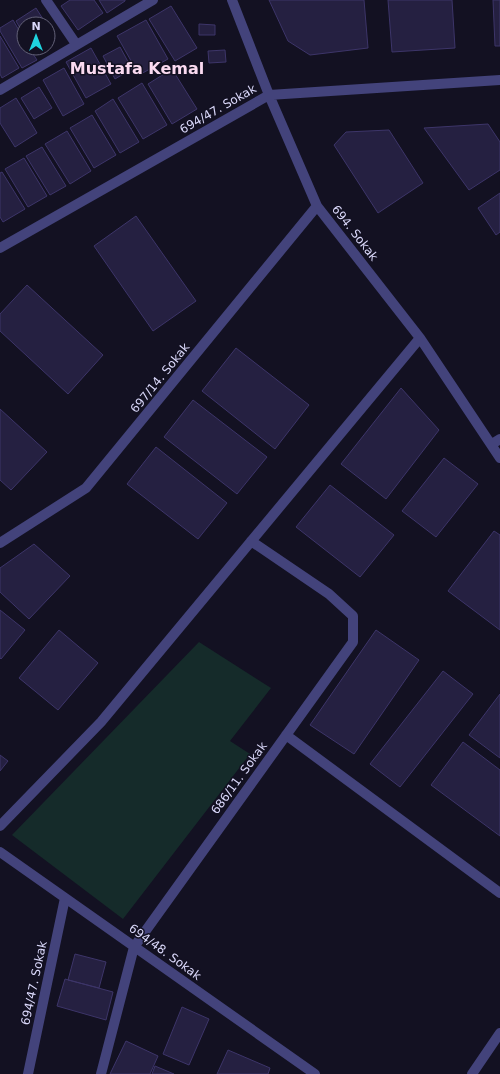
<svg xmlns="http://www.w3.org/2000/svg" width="500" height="1074" font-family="'DejaVu Sans',sans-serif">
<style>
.green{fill:#152b2a}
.building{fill:#252041;stroke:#3d3569}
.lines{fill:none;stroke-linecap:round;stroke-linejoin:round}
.minor{stroke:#43437b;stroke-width:10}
.labels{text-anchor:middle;stroke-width:3;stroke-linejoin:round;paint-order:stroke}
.street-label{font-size:12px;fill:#dad8fa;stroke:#131122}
.district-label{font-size:16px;font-weight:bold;fill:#fadaf0;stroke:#131122}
</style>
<rect width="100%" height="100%" fill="#131122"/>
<!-- green -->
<path class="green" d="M199 642 271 688 230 741 250 754 123 919 12 835Z"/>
<!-- building -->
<path class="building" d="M70 0H94L103 13 78 30 61 6Z
M99 0H125V1L107 13Z
M269 0H364L368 48 310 55 288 41Z
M388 0H452L455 48 392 52Z
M493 0H500V46H495Z
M171 6 197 48 175 61 149 19Z
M36 8 46 24H24V35L16 21Z
M13 20 24 39V48H29L37 60 22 68 0 31V28Z
M146 20 168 59 139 75 117 36Z
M199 24 215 25V35H199Z
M48 28 55 39 48 43Z
M0 36 19 68 2 78 0 74Z
M120 47 132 69 115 79 103 56Z
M91 48 111 84 86 98 66 62Z
M225 50 226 62 209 63 208 51Z
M64 68 84 104 63 116 43 80Z
M172 69 197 109 172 124 148 84Z
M142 83 167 125 143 139 118 98Z
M39 87 52 108 34 119 21 98Z
M16 98 37 133 15 147 0 123V108Z
M113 99 139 142 120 153 95 111Z
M92 115 116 155 94 168 70 128Z
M488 124 500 142V170L469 190 424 128Z
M389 130 423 183 378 213 334 145 346 132Z
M67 131 91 171 70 184 45 144Z
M42 147 66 186 50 195 26 156Z
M24 158 47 196 28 207 5 169Z
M2 172 25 209 3 222 0 217V173Z
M500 193V232L496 235 478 208Z
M136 216 196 301 153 331 94 246Z
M27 285 103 355 68 394 0 331V314Z
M236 348 309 405 275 449 202 391Z
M401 388 439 430 386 499 341 464Z
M193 400 267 457 237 494 164 437Z
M0 409 47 452 11 490 0 480Z
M156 447 227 503 198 539 127 484Z
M444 458 478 484 436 537 402 511Z
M330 485 394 535 360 577 296 527Z
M494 531 500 535V630L448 591Z
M34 544 70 576 29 619 0 592V568Z
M0 610 25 630 1 659 0 658Z
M59 630 98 663 58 710 19 678Z
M376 630 419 660 354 754 310 725Z
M443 671 473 694 400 787 370 764Z
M500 694V758L469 735Z
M463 742 500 770V836L431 785Z
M0 755 8 761 0 771Z
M75 954 106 962 99 988 68 980Z
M65 979 113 992 106 1020 57 1006Z
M182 1007 209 1019 189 1065 163 1054Z
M126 1041 158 1056 150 1074H110Z
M228 1050 270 1068 268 1074H217Z
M155 1066 174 1074H152Z"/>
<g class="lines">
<!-- minor -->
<path class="minor" d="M46 0 76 44
M232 0 269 95 317 206 420 338 500 458
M0 90 153 0
M0 248 269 95 500 80
M492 444 500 439
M0 543 86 488 317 206
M286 735 500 893
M0 826 101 722 420 338
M0 852 315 1074
M28 1074 65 898
M101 1074 134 947 353 642V616L329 594 251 541
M472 1074 500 1033"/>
</g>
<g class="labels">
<!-- street labels -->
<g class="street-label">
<text transform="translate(218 109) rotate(-30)" y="4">694/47. Sokak</text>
<text transform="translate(355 233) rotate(52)" y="4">694. Sokak</text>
<text transform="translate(160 378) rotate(-51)" y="4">697/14. Sokak</text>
<text transform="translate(239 778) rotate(-54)" y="4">686/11. Sokak</text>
<text transform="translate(165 952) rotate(36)" y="4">694/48. Sokak</text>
<text transform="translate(34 983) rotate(-78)" y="4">694/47. Sokak</text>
</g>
<!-- district labels -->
<g class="district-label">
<text x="137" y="74">Mustafa Kemal</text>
</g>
</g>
<!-- north arrow -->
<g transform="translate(36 36)"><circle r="19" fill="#131122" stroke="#636178"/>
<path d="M0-3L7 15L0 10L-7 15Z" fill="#1fd4df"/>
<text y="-6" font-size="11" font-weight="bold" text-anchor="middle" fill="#dad8fa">N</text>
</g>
</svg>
